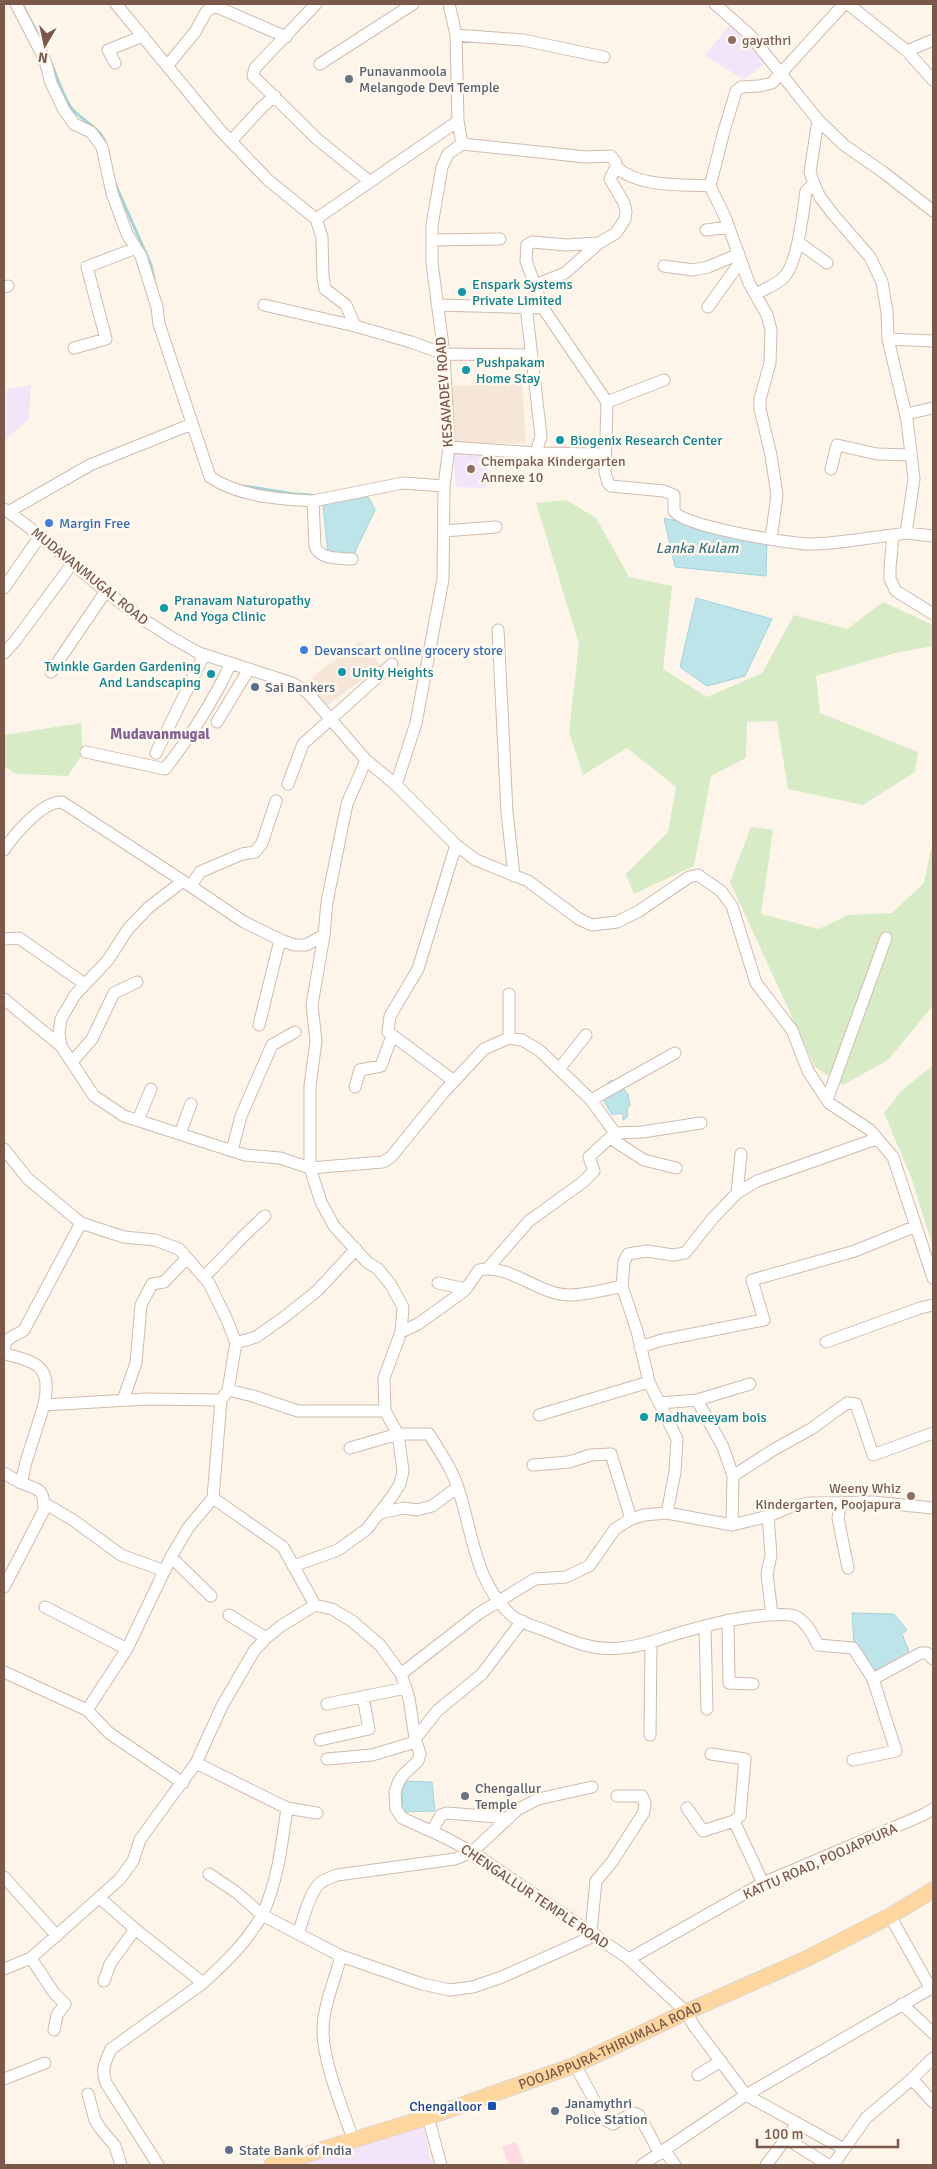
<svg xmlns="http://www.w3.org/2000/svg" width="937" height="2169" font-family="Signika,sans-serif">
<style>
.residential{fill:#f6e6d7}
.education{fill:#f2e5fa}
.medical{fill:#fcdce1}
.green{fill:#d7ecc6}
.water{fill:#bce4e9;stroke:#a1d5db}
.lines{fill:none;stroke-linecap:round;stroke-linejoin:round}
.stream{stroke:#a1d5db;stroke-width:3}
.minor-casing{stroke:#d1bbad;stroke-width:13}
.major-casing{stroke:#dcd4d0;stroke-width:17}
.minor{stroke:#fff;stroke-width:11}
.major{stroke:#fed7a0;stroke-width:15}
.education-dot{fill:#8d6e63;stroke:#fff9f0;stroke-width:2}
.worship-dot{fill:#6b7280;stroke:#fff9f0;stroke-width:2}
.culture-dot{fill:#0f9aa8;stroke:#fff9f0;stroke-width:2}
.shop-dot{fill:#3f7fe0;stroke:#fff9f0;stroke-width:2}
.service-dot{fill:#5c6f8a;stroke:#fff9f0;stroke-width:2}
.transit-dot{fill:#1a4fb4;stroke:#fff9f0;stroke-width:2}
.labels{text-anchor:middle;stroke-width:5;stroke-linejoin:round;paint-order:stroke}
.education-label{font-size:14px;fill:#785e54;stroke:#fff9f0;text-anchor:start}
.worship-label{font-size:14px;fill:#5b616d;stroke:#fff9f0;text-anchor:start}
.culture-label{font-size:14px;fill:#0d838f;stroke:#fff9f0;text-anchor:start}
.street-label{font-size:14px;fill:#7a594b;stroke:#fff9f0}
.shop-label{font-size:14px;fill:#366cbe;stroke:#fff9f0;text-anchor:start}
.service-label{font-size:14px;fill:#4e5e75;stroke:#fff9f0;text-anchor:start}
.transit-label{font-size:14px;fill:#164399;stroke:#fff9f0;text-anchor:end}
.water-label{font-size:15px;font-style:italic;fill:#3d777f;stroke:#fff9f0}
.neighbourhood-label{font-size:15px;font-weight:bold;fill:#826396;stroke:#fff9f0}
</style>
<rect width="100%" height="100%" fill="#fdf5e9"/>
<!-- residential -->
<path class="residential" d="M522 383 526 443 455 445 451 386Z
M360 641 381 666 326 706 305 683Z"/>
<!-- education -->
<path class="education" d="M731 24 766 62 744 80 705 55Z
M31 385 29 419 4 441V401L7 389Z
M452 449 490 451 486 488 456 487Z
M422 2121 432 2165H286Z"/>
<!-- medical -->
<path class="medical" d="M516 2142 525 2165H509L502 2147Z"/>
<!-- green -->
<path class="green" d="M566 500 596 518 629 577 672 586 663 669 707 697 762 673 794 615 847 629 883 602 933 625V646L895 653 816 676 820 713 918 752 915 772 863 805 788 789 777 721 747 722 746 758 711 776 694 866 634 894 626 874 668 832 676 787 627 748 583 775 569 732 579 644 536 503Z
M81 723 83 753 68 776 16 774 4 766V735Z
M751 827 773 830 761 914 819 929 848 915 892 913 924 883 933 839V1008L930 1009 888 1060 843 1085 815 1067 730 882Z
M933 1065V1247L911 1177 884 1113 901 1091Z"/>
<!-- water -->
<path class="water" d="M356 496 369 498 375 510 353 556 328 553 323 505Z
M664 518 767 542 766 576 675 567Z
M696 598 772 619 745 676 707 686 680 667Z
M611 1080 624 1085V1090L628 1094 630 1106 627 1108 628 1116 625 1119 623 1120V1115L620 1113 612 1115 602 1097V1089Z
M852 1613 894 1614 907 1630 902 1634 910 1654 876 1671 854 1643Z
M403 1781 432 1782 435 1811 402 1812Z"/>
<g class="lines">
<!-- stream -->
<path class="stream" d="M22 4 43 44
M51 63C57 76 64 99 72 109 83 121 102 129 106 145
M114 181 151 265 155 284
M244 486 294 494 312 495"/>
<defs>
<path id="minor" d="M16 4 45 60 51 83 64 110 74 124 91 132 102 147 112 193 127 234 141 256 157 307 159 324 210 477C240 497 279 499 313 501L315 546C320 560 339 558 352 559
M116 4 219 129 268 180 316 219 458 121
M210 4 286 37
M316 4 255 68 253 76 317 139 369 181
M715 4 750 35 818 120 844 145 883 172 933 211
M848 4 907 51 933 80
M456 35 523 40 604 57
M907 51 933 40
M115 63 108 50 143 36
M320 64 413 4
M167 66 195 32 206 12 217 4
M818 120 810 172 814 184 820 197 832 213 870 257 882 282 887 312 888 339 907 420 914 479 906 533 893 535 890 568V579L896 591 933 614
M231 141 262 107 275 96
M462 144 586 157 611 156 616 163V167C641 188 679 184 710 186
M616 167 610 179 624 203 626 211 625 219 616 233 599 243 565 273 535 285 543 308 607 402 605 472 608 483 611 486 664 491 674 495V511C681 526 790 544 810 544 837 544 866 538 893 535
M316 219 322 237 323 277 325 289 346 305 355 326 411 342 444 354 531 355
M706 230 729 227
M432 240 500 239
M798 242 827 263
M664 266 693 270 708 267 739 254
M535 285 526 261 527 245 532 242 566 245 599 243
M4 287 8 286
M756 294C764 289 776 285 783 278 798 265 803 211 806 191L814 184
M264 305 355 326
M437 305 543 308
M708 307 741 261
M888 339 933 341
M74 348 106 339 87 267 136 248
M607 402 664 380
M906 414 933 408
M449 447 536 453 541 436 526 306
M536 453 605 454
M831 469 837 445 877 454 911 455
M313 501 403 483 444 486
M4 509C37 531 66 559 97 584 128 610 163 634 199 653L292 683 307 692 366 760 396 785 456 845 476 860 528 881 579 919 592 925 617 922 639 911 689 877 698 875 721 891 732 906 756 983 792 1030 808 1071 829 1103 870 1130 893 1157 933 1278
M8 512 90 465 192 424
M444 531 496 527
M906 533 933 536
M771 539 777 495 771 455 760 409V399L770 363 771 330 767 315 749 283 725 217 710 186 724 131 736 91 741 87 759 86 772 83 844 4
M4 588 40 536
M498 630 507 812 514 876
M4 653 16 640 72 564
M51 672 106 591
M217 722 249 669
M86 752 165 769C191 736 213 702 231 663
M156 753 204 655
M288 784 303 744 392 664
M396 785 416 723 443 579 444 486 449 447 444 354 432 263V225L442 167 448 154 462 144 458 121 456 35 449 4
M4 850C15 834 41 802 62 802L183 881
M191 886 200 872 242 854 255 852 262 843 276 801
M324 935 306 945H295L283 941 244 922 183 881 148 908 128 929 108 960 75 995 61 1019 59 1033 61 1046 94 1096 124 1116 245 1155 280 1158 310 1168 383 1162 391 1157 443 1093 484 1049 509 1038 522 1040 539 1050 591 1100 615 1133 589 1157 594 1171 583 1182 529 1221 488 1268
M4 939 19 938 85 984
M4 999 61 1046
M259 1025 280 940
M509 1038V994
M72 1062 92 1039 114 993 137 982
M559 1069 586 1035
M454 1081 388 1032 390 1016 418 969 456 845
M355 1087 360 1070 381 1066 392 1036
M591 1100 675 1053
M827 1100 886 938
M138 1120 151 1089
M615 1133 642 1132 701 1123
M180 1134 191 1104
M610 1138 644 1160 676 1168
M4 1149 28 1179 81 1223 124 1237 155 1240 179 1249 209 1283 227 1320 236 1343
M232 1151 241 1116 272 1045 295 1032
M737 1193 741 1154
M204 1277C224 1257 243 1235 265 1216
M438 1283 466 1289
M622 1286 637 1331 649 1382 677 1439 675 1472 667 1513
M401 1332 418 1324 460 1294 466 1289 479 1270C508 1263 538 1294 568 1295 586 1295 604 1290 622 1286L624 1262 628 1254 647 1251 673 1255 685 1253 713 1218 737 1193 757 1181 876 1139
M826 1342 920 1308 933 1305
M640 1347 662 1340 764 1320 752 1280 855 1251 916 1226
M228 1390 253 1396 298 1411H385
M123 1400 136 1363 141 1305 152 1284 164 1282 187 1258
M697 1400 723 1447 733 1476 732 1525
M660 1403 697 1400 750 1384
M44 1405C52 1367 39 1363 6 1354 0 1338 14 1337 24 1330L81 1223
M539 1415 649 1382
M350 1448 398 1434H429C440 1452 453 1470 459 1491 473 1535 475 1582 511 1615 520 1623 537 1627 549 1632 573 1642 595 1651 621 1648 644 1646 656 1640 676 1634 707 1625 737 1617 769 1615 777 1615 787 1613 795 1616 807 1622 812 1634 818 1645L853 1648 873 1679 921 1653H927L933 1659
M533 1465 569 1462 591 1455 611 1454 631 1519
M4 1473C10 1476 16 1481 22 1483 40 1491 44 1488 44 1510L4 1587
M733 1476 773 1450 811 1429 847 1403 856 1404 873 1455 933 1433
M21 1483 26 1462 44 1405 146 1399 221 1400 228 1390 236 1343 256 1337 283 1318 317 1291 356 1249
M213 1498 221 1400
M841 1502 838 1518 848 1568
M44 1503 73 1520 121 1555 165 1571
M379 1513 404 1508 417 1510 432 1506 458 1487
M768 1516 771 1555 767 1574 772 1615
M171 1557 211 1596
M293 1566 338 1550 367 1529 393 1495 400 1484 403 1471 398 1434 385 1411 384 1378 401 1332 403 1307 391 1285 378 1269 367 1262 334 1226 321 1202 310 1168V1086L316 1041 312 1005 324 935 327 902 347 804 366 760
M45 1607 127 1649
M229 1615 266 1638
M728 1620 729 1683 753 1684
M705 1627 707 1709
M4 1672 87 1710 127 1649 171 1557 188 1528 213 1498 283 1547 315 1605 332 1609 352 1621 380 1645 401 1674 409 1698 415 1738 420 1754 418 1761 402 1776 398 1783 395 1792 396 1809 402 1818 444 1837 472 1852 629 1959 686 2012 694 2026 746 2095 933 1987
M401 1674 478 1614 535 1579 566 1577 589 1566 615 1529 631 1519 644 1515 667 1513 732 1525 769 1516 790 1507 809 1503 873 1502 933 1508
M327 1704 406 1688
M87 1710 109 1733 183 1783
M650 1735 651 1644
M320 1740 369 1729 363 1697
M711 1754 745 1759 740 1816 734 1821 763 1883
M327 1759 372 1755 412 1743 437 1711 482 1674 522 1621
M853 1760 896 1751 873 1679
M196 1763 287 1808 317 1813
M687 1808 703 1831 734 1821
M432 1831 441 1815 447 1813 509 1818
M209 1874 236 1892 262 1915 341 1956 422 1984 450 1990 473 1987 502 1977 596 1935
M4 1877 57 1936
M100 1898 135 1929 203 1983C225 1963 249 1940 263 1913 278 1880 282 1843 287 1808
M890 1916 931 1989
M591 1932 596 1881 612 1862 644 1812 645 1803 642 1796H617
M298 1934C303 1920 309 1894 319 1884 323 1880 332 1877 337 1875L455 1859 472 1852 517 1810 538 1799 592 1787
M341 1956C335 1980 323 2006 323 2031 323 2062 343 2110 353 2139
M31 1958 54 1993 65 2004 57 2015 54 2030
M629 1959 763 1883 923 1815 933 1809
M4 1969 31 1958 120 1879 133 1861 140 1840 152 1823 196 1763 222 1706 254 1651 266 1638 281 1626 315 1605
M104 1981 110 1964 135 1929
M902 2004 933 2033
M933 2058 912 2079 933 2102
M575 2065 605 2120 613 2124 633 2113 639 2115 660 2154
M698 2075 721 2061
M4 2079 45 2063
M88 2094 95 2120 100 2128 115 2146 121 2165
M428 2117 441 2165
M787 2139 828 2165
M665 2151 675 2165
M158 2165 106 2083C101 2070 105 2062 111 2049L203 1983
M642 2165 746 2095 844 2149
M766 2165 797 2124
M833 2165 866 2118 912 2079"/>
<g id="major">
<path id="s1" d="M272 2165 428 2117 575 2065 686 2012 806 1959 890 1916 933 1890"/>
</g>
</defs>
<!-- minor casing -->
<use href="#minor" class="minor-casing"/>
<!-- major casing -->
<use href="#major" class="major-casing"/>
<!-- minor -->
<use href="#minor" class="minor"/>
<!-- major -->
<use href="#major" class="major"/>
</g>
<!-- markers -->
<g class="education-dot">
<circle cx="732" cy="40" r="5"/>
<circle cx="471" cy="469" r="5"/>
<circle cx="911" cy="1496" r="5"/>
</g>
<g class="worship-dot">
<circle cx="349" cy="79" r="5"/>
<circle cx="465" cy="1796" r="5"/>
</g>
<g class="culture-dot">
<circle cx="462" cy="292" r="5"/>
<circle cx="466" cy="370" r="5"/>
<circle cx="560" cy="440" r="5"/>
<circle cx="164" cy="608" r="5"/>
<circle cx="342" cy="672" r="5"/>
<circle cx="211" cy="674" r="5"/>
<circle cx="644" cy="1417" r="5"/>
</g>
<g class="shop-dot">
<circle cx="49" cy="523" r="5"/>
<circle cx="304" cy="650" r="5"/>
</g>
<g class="service-dot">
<circle cx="255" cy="687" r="5"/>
<circle cx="555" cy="2111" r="5"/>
<circle cx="229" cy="2150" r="5"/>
</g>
<rect class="transit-dot" x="487" y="2101" width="10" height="10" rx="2.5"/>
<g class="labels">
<!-- education labels -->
<g class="education-label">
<text x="742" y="45">gayathri</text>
<text x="481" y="466">Chempaka Kindergarten<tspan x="481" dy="16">Annexe 10</tspan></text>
<text x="901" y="1493" text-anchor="end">Weeny Whiz<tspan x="901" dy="16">Kindergarten, Poojapura</tspan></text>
</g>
<!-- worship labels -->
<g class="worship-label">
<text x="359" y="76">Punavanmoola<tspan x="359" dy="16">Melangode Devi Temple</tspan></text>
<text x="475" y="1793">Chengallur<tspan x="475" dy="16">Temple</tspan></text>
</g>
<!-- culture labels -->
<g class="culture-label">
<text x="472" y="289">Enspark Systems<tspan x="472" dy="16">Private Limited</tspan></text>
<text x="476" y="367">Pushpakam<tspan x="476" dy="16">Home Stay</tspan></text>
<text x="570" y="445">Biogenix Research Center</text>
<text x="174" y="605">Pranavam Naturopathy<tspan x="174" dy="16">And Yoga Clinic</tspan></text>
<text x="201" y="671" text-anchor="end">Twinkle Garden Gardening<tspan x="201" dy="16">And Landscaping</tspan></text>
<text x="352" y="677">Unity Heights</text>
<text x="654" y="1422">Madhaveeyam bois</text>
</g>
<!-- street labels -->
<g class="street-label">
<text transform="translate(444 392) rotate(-94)" y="5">KESAVADEV ROAD</text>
<text transform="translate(90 576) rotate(39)" y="5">MUDAVANMUGAL ROAD</text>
<text transform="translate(820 1861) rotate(-24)" y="5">KATTU ROAD, POOJAPPURA</text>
<text transform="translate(535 1896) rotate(34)" y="5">CHENGALLUR TEMPLE ROAD</text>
<text dy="5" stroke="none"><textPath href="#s1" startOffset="359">POOJAPPURA-THIRUMALA ROAD</textPath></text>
</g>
<!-- shop labels -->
<g class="shop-label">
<text x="59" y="528">Margin Free</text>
<text x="314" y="655">Devanscart online grocery store</text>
</g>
<!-- service labels -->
<g class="service-label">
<text x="265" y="692">Sai Bankers</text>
<text x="565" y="2108">Janamythri<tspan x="565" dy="16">Police Station</tspan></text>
<text x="239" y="2155">State Bank of India</text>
</g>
<!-- transit labels -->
<g class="transit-label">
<text x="482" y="2111">Chengalloor</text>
</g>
<!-- water labels -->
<g class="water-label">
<text x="697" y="553">Lanka Kulam</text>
</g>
<!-- neighbourhood labels -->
<g class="neighbourhood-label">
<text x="160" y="739">Mudavanmugal</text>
</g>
</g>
<!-- border -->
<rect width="937" height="2169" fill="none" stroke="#7a594b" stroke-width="10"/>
<!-- north arrow -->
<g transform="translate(45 45) rotate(189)" stroke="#fff9f0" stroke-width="4" paint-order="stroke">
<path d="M0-4L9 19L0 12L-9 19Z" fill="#7a594b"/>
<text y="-8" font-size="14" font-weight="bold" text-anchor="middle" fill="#7a594b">N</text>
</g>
<!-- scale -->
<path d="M757 2139v8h141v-8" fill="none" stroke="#7a594b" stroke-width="2.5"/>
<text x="764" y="2139" font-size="15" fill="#7a594b" stroke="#fff9f0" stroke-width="4" paint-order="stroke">100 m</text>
</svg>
